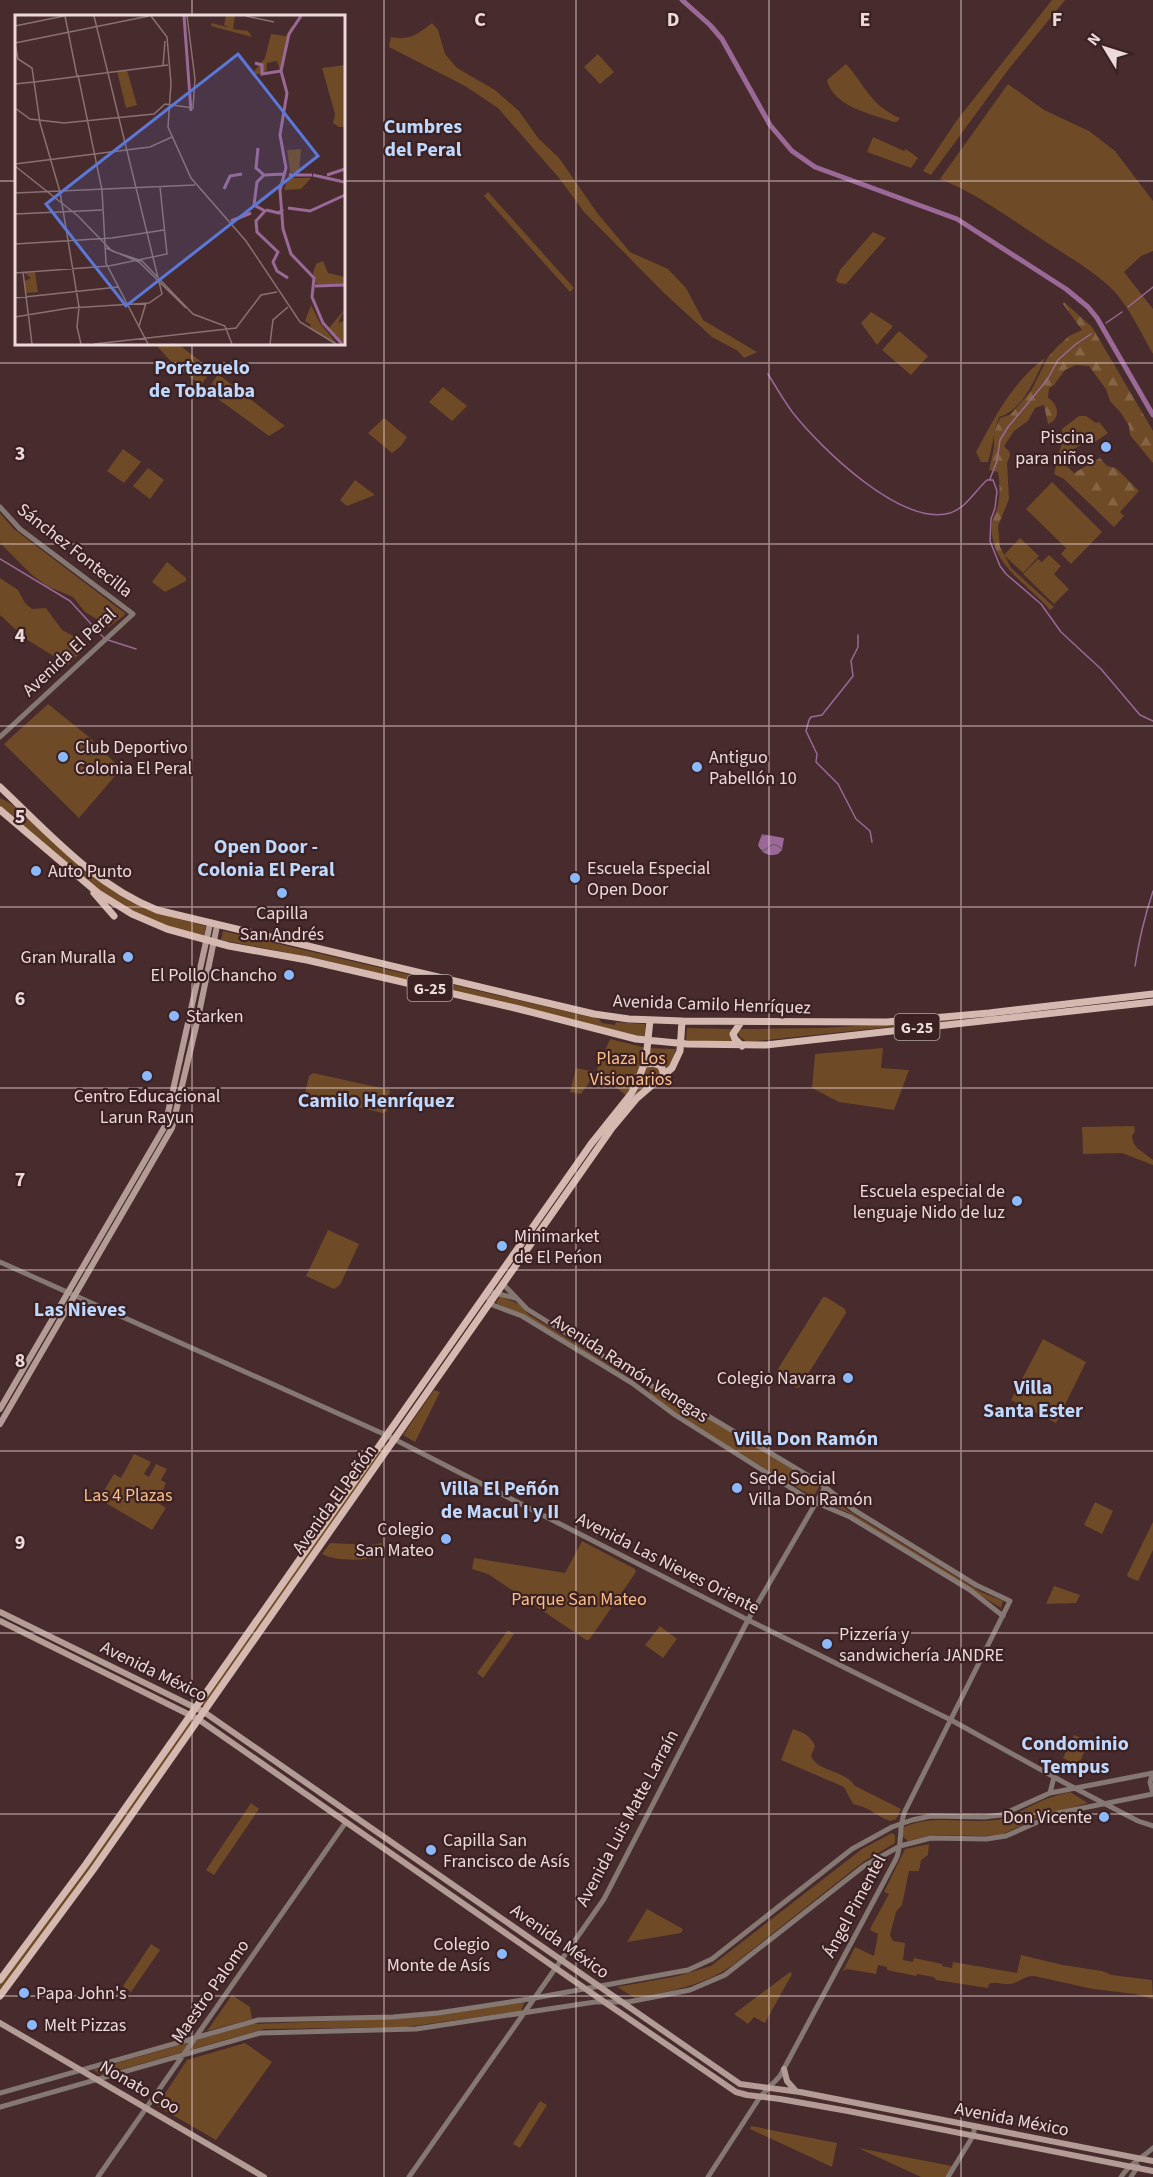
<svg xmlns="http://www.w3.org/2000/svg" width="1153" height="2177" font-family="'Source Sans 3',sans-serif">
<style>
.green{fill:#6f4a26}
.forest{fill:url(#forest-firs)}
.water{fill:url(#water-waves)}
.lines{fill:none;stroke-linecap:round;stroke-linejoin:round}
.stream{stroke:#9a6997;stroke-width:1.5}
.canal{stroke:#9a6997;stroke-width:5}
.tertiary{stroke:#857772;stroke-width:5}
.secondary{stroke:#b29c95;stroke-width:6}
.primary{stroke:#d5b9b0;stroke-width:7}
.grid{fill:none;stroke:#ecd9d9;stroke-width:1.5;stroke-opacity:0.55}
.poi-dot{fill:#8cb9fc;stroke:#3c2123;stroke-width:2}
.labels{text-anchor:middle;stroke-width:4.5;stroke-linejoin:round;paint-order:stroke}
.shield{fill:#3c2123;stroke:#b7a2a2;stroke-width:1.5}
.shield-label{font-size:16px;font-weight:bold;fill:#ecd9d9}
.poi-label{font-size:18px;fill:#ecd9d9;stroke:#3c2123;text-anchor:start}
.street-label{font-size:18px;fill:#ecd9d9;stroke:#3c2123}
.park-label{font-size:18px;fill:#f9be8a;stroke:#3c2123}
.neighbourhood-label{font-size:20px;font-weight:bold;fill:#bed8fe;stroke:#3c2123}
.inset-river{fill:none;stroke:#9a6997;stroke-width:3}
.inset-road{fill:none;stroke:#897172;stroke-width:1.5}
.view{fill:#5b78d8;fill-opacity:0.15;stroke:#5b78d8;stroke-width:3}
.inset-edge{fill:none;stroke:#ecd9d9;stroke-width:3}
.grid-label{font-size:20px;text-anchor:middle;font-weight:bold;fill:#ecd9d9;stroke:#3c2123;stroke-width:4.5;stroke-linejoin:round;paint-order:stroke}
</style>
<defs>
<pattern id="forest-firs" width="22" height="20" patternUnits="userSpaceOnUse" patternTransform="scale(1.5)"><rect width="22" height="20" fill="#6f4a26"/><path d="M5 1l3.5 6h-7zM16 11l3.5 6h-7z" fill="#846445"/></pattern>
<pattern id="water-waves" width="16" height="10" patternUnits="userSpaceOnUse" patternTransform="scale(1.5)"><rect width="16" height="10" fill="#9a6997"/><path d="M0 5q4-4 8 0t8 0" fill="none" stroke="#795975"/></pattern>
</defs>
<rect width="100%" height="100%" fill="#472b2d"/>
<!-- green -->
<path class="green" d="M1052 0H1065L1008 70 931 175 923 171 957 120Z
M432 23 438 30 445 54 457 68 495 90 519 111 538 138 559 158 598 214 630 252 668 269 686 288 703 320 757 352 744 358 738 351 712 337 664 293 584 212 559 178 498 108 465 86 389 47 391 37C409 41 418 34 432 23Z
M598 54 614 72 600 84 584 67Z
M846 64C865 85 871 106 900 118L898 121 894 122C872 114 833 107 827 80Z
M1008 84 1044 110 1089 131 1115 151 1153 201V251L1141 256 1124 272 1153 309V354C1141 333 1130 309 1114 291 1093 270 1067 256 1043 240 1009 218 978 194 940 179Z
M873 137 904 151 906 149 918 158 911 168 867 152Z
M488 192 574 288 570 292 484 196Z
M873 232 886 238 846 284 838 283 836 280 840 270Z
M871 312 893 326 877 345 861 323Z
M899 331 928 356 911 375 882 350Z
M155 344H178L212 370 201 385 175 366Z
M1045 358C1035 379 1023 410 999 417 993 434 993 446 988 462H981L976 452C994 418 1013 381 1045 358Z
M218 374 285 426 269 436 207 391Z
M443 387 467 406 452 421 429 402Z
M1079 416H1086L1096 423 1099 422 1108 433 1095 442 1091 439 1060 457 1058 456 1063 440 1062 429Z
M384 418 407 437 401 446 392 453 368 433Z
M123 449 141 462 124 483 107 471Z
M148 468 164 480 150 499 133 486Z
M355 480 375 495 347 506 340 500Z
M1052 482 1102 532 1071 564 1061 554 1066 548 1026 509Z
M0 513 14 529 126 614 109 627 85 612 73 597 47 586 31 574 0 543Z
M1020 538 1039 556 1023 573 1004 555Z
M1049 555 1061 566 1054 574 1069 589 1054 604 1023 574 1038 559 1042 562Z
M167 562 186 578V581L165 592 152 582Z
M0 578 18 590 25 603 32 609 46 608 62 630 89 644 68 665 26 639 0 615Z
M48 704 89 737 121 769 79 818 4 744Z
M0 798C25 809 45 833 64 851 113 895 142 910 206 926L204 936C189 932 174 929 159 923 132 913 107 896 84 879 55 856 30 828 0 807Z
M223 931 599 1019 602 1023 615 1025 616 1022 645 1024V1038L315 958 221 940Z
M965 1019 747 1042 740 1037 738 1033 740 1029 824 1028Z
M687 1028 732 1029 730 1034 737 1045 686 1043Z
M610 1039 646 1048 676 1049 672 1063 632 1100 598 1073 597 1069Z
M883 1048 881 1068 909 1070 894 1110 839 1102 812 1088 815 1054Z
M576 1068 591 1071 593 1077 581 1094 570 1092Z
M313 1073 390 1090 387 1111 383 1113 308 1096 305 1093 309 1076Z
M1134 1126 1135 1131 1132 1136 1133 1142 1137 1148 1153 1160V1165L1122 1153 1083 1154 1082 1127Z
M328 1230 359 1244 340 1285 334 1289 306 1276Z
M500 1296 519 1304 528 1314 642 1385 526 1316 496 1303Z
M823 1297H826L845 1309 846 1313 800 1387 797 1388 778 1376 776 1372Z
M1043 1339 1086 1362 1056 1423 1011 1400Z
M653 1389 680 1400 818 1485 819 1487 813 1497 673 1413 650 1394 649 1390Z
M434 1390 440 1392 415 1442 403 1435Z
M384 1444 388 1445 205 1705H201Z
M134 1454 151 1462 144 1474 149 1477 156 1464 167 1469 161 1480 166 1483 163 1490 170 1493 166 1500 149 1491 147 1496 166 1508 152 1530 99 1499 114 1474 121 1478Z
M827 1492 847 1510 981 1592 1003 1601 1001 1608 847 1512 822 1502Z
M1095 1502 1113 1511 1102 1534 1084 1525Z
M1153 1522V1550L1138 1581 1128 1577 1127 1575Z
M582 1541 635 1569 636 1572 589 1640H586L488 1574 472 1569 474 1558 565 1573Z
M330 1543 371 1545 382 1543 380 1557C363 1560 338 1562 322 1554Z
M1054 1586 1080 1595 1076 1603 1046 1604Z
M660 1626 677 1639 663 1658 645 1645Z
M508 1630 514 1634 483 1678 477 1673Z
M190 1719 193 1721 85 1876 0 1991V1984L103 1845Z
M793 1729C804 1733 810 1735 815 1746L811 1756C818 1772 845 1770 855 1786L901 1809 896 1819 890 1821C874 1815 872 1808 853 1804L844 1787 781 1760Z
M1074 1735 1089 1741 1078 1766 1063 1758Z
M1070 1792 1088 1803 1044 1815 1001 1835 984 1836 932 1835 908 1841 902 1836 904 1827C934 1814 965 1824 996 1820 1011 1818 1022 1810 1035 1804 1046 1798 1058 1795 1070 1792Z
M251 1803 259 1809 214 1875 206 1870Z
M892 1833 895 1835V1843L863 1862 734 1964C704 1986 671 1991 635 1998L617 1987 678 1976 711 1966 862 1849Z
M929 1844 928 1855 921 1860 919 1871H909L902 1905 896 1912 890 1935 893 1941 905 1943 903 1960 913 1962 914 1958 942 1964V1966L952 1968 953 1962 1017 1973 1021 1955 1063 1965 1102 1971 1112 1975 1152 1980 1153 1999 1135 1994 1093 1989 1034 1976C1024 1975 1018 1984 1009 1984 1001 1985 997 1981 989 1984L988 1988 936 1980 934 1977 917 1974 916 1976 887 1970V1967L878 1965 876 1974 847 1969 843 1971 855 1947 874 1956 878 1934 870 1930 871 1927 889 1894 884 1892 905 1849Z
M647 1909 683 1929 681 1933 627 1942Z
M151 1944 160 1950 131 1992 123 1986Z
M790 1972 792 1974 765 2023 754 2017 748 2024 734 2014Z
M232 1995 250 2007 252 2019 207 2031Z
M525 2001 521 2011 406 2027 264 2029 102 2075 93 2070 252 2024 409 2018Z
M245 2043 272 2062 216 2140 157 2106 187 2060Z
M540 2101 547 2105 520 2148 513 2144Z
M751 2126 837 2143 832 2167 750 2129Z
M858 2148 952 2166 945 2177H921Z"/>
<!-- forest -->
<path class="forest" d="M1064 302 1092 327 1153 431V463L1130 435 1129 426 1121 413 1110 401 1106 389 1089 366 1076 365 1065 370 1054 385 1049 388 1048 398C1059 404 1061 419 1048 424L1044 405 1035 408 1028 421 1014 431 1004 446 1009 451 1010 455 1007 463 1009 499 998 526 1000 547 1011 568 1054 607 1050 610C1028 583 988 564 992 523 993 517 997 511 998 505 1000 494 1000 483 998 472L989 470 994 448V433L1000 418 1010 415 1031 391 1048 357 1057 347 1069 336 1082 330 1063 304Z
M1058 458 1074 473 1100 458 1107 466 1116 468 1139 491 1120 512 1124 516 1114 527 1064 479 1054 474Z"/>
<!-- water -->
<path class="water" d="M762 834 784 838 782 850 778 854C769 857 762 854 758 845Z"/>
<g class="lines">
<!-- stream -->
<path class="stream" d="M1128 307 1153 287
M1106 323 1122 312
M768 374C776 387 784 401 793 413 821 448 901 527 950 513 966 508 975 491 987 480H993L997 491 995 508 991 519 990 541 1000 566 1006 574 1041 604 1061 632 1101 669 1140 715 1153 721
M990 479 997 461 1000 440 1008 427 1047 380 1058 360 1076 344 1091 334
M0 559 70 601 104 638
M858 635V647L851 661 853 676 822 715 811 717 809 720 806 731 817 754 816 762 838 784 856 819 870 831 872 842
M108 640 136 649
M1135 966C1139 940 1145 915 1153 891"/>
<!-- canal -->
<path class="canal" d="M682 0 710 25 722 39 770 125 792 151 815 167 957 219 1066 289 1088 307 1097 318 1153 415"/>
<!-- tertiary -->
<path class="tertiary" d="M0 507 20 529 133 614 0 737
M0 1262 386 1435 748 1620 951 1720 1065 1783 1138 1821 1153 1826
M503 1284 527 1309 648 1384 708 1416 782 1460 820 1483 854 1510 976 1585 1010 1601 905 1811C898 1827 903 1844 896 1859L780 2076 760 2097 708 2177
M515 1298 487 1291 490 1304 522 1316 632 1383 675 1415 810 1500 850 1517 970 1590 1003 1616
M1153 1773 1150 1782 1153 1794
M1050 1793 1054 1777
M0 2093 258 2020 393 2017 438 2013 529 1999 688 1970 712 1959 852 1849 892 1827 912 1820 931 1816 984 1817 1001 1815 1050 1793 1153 1773
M0 2107 260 2033 416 2029 595 2002H628L690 1990 725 1975 864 1866 900 1846 931 1838 986 1839 1006 1836 1058 1813 1153 1794
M98 2177 346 1822
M409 2177 604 1899 748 1620 825 1487
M948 2177 973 2136 975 2126
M1121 2177C1129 2164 1142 2158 1153 2148
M1131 2177 1138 2166"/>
<!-- secondary -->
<path class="secondary" d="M0 1409 165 1126 210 924
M0 1424 172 1128 198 1018 217 926
M0 1612 204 1712 740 2084 800 2092 1153 2161
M0 1621 198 1719 603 2001 736 2092 747 2095 780 2099 848 2111 1153 2171
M0 2023 264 2177
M784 2069 787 2081 795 2090"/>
<!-- primary -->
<path class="primary" d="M0 787C49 833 94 885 157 910L594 1014 629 1019 682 1021 887 1022 989 1013 1153 994
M0 810 98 893 132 914 167 929 229 946 307 960 519 1009 636 1039 687 1044 766 1045 1153 1002
M94 893 114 916
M741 1022 733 1034 735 1039 742 1046
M645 1064C656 1062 666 1065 662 1078
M0 1980 86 1864 591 1144 631 1094 637 1083 646 1059 650 1020
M0 1996 93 1870 612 1128 637 1098 672 1068 680 1051 682 1021"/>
</g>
<!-- grid -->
<path class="grid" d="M192 0V16M384 0V2177M576 0V2177M769 0V2177M961 0V2177M0 181H16M344 181H1153M192 344V2177M0 363H1153M0 544H1153M0 726H1153M0 907H1153M0 1088H1153M0 1270H1153M0 1451H1153M0 1633H1153M0 1814H1153M0 1996H1153"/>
<!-- markers -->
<g class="poi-dot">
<circle cx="1106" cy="447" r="6"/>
<circle cx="63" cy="757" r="6"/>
<circle cx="697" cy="767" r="6"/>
<circle cx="36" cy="871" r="6"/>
<circle cx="575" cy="878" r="6"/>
<circle cx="282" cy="893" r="6"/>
<circle cx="128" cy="957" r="6"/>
<circle cx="289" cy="975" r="6"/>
<circle cx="174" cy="1016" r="6"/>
<circle cx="147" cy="1076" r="6"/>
<circle cx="1017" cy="1201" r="6"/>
<circle cx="502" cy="1246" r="6"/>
<circle cx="848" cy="1378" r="6"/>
<circle cx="737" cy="1488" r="6"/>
<circle cx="446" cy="1539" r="6"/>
<circle cx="827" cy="1644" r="6"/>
<circle cx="1104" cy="1817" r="6"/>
<circle cx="431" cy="1850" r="6"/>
<circle cx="502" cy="1954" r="6"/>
<circle cx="24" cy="1993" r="6"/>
<circle cx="32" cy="2025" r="6"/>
</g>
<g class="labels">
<!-- shield labels -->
<g class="shield">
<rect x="407.5" y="975" width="45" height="26" rx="4.5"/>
<rect x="894.5" y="1014" width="45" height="26" rx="4.5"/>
</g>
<g class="shield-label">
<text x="430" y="994">G-25</text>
<text x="917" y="1033">G-25</text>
</g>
<!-- poi labels -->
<g class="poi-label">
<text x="1094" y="443" text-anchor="end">Piscina<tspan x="1094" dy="21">para niños</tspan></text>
<text x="75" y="753">Club Deportivo<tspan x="75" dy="21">Colonia El Peral</tspan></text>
<text x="709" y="763">Antiguo<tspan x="709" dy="21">Pabellón 10</tspan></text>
<text x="587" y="874">Escuela Especial<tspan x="587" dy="21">Open Door</tspan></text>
<text x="48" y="877">Auto Punto</text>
<text x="282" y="919" text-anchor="middle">Capilla<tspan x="282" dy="21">San Andrés</tspan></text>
<text x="116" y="963" text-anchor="end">Gran Muralla</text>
<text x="277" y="981" text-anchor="end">El Pollo Chancho</text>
<text x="186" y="1022">Starken</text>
<text x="147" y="1102" text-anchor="middle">Centro Educacional<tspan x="147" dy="21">Larun Rayun</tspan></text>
<text x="1005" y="1197" text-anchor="end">Escuela especial de<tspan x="1005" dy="21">lenguaje Nido de luz</tspan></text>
<text x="514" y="1242">Minimarket<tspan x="514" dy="21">de El Peńon</tspan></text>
<text x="836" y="1384" text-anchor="end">Colegio Navarra</text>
<text x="749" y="1484">Sede Social<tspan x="749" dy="21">Villa Don Ramón</tspan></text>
<text x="434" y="1535" text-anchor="end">Colegio<tspan x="434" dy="21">San Mateo</tspan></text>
<text x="839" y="1640">Pizzería y<tspan x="839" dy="21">sandwichería JANDRE</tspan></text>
<text x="1092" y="1823" text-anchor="end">Don Vicente</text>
<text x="443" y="1846">Capilla San<tspan x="443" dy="21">Francisco de Asís</tspan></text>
<text x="490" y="1950" text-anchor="end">Colegio<tspan x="490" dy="21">Monte de Asís</tspan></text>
<text x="36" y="1999">Papa John's</text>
<text x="44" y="2031">Melt Pizzas</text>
</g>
<!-- street labels -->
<g class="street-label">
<text transform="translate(75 550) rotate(38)" y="6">Sánchez Fontecilla</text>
<text transform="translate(69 652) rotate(-43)" y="6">Avenida El Peral</text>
<text transform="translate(712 1004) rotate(2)" y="6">Avenida Camilo Henríquez</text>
<text transform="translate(630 1368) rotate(33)" y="6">Avenida Ramón Venegas</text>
<text transform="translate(334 1499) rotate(-54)" y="6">Avenida El Peñón</text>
<text transform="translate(668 1563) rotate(27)" y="6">Avenida Las Nieves Oriente</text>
<text transform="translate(154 1671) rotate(26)" y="6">Avenida México</text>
<text transform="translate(627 1818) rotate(-62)" y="6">Avenida Luis Matte Larraín</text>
<text transform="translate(854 1906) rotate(-62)" y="6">Ángel Pimentel</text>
<text transform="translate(560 1941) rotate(35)" y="6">Avenida México</text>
<text transform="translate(210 1991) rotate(-55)" y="6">Maestro Palomo</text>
<text transform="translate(140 2087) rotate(30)" y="6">Nonato Coo</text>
<text transform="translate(1012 2119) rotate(11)" y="6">Avenida México</text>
</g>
<!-- park labels -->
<g class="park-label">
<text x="631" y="1064">Plaza Los<tspan x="631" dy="21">Visionarios</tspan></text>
<text x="128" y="1501">Las 4 Plazas</text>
<text x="579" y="1605">Parque San Mateo</text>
</g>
<!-- neighbourhood labels -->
<g class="neighbourhood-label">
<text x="423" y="133">Cumbres<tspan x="423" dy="23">del Peral</tspan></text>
<text x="202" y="374">Portezuelo<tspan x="202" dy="23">de Tobalaba</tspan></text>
<text x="266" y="853">Open Door -<tspan x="266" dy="23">Colonia El Peral</tspan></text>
<text x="376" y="1107">Camilo Henríquez</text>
<text x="80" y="1316">Las Nieves</text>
<text x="1033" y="1394">Villa<tspan x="1033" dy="23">Santa Ester</tspan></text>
<text x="806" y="1445">Villa Don Ramón</text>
<text x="500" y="1495">Villa El Peñón<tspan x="500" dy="23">de Macul I y II</tspan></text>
<text x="1075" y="1750">Condominio<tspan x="1075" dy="23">Tempus</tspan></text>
</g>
</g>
<!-- overview -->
<g transform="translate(15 15)">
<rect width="330" height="330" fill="#472b2d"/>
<path d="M211 1H220L218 14 233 16 237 22 196 11 197 8 215 13 209 10ZM277 10 265 56 262 46 252 48 251 58 236 60 250 43 256 19 271 21ZM330 50V112H324L318 108 320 99 307 53ZM112 55 122 90 111 93 102 56ZM286 134 284 160 277 157 276 163H296L286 174 269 175 275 156 272 135ZM308 246 313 258 330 262V270L301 269 298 258 301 249ZM20 257 23 277 11 278 10 266 16 263 9 258ZM296 290 305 308 322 329 294 313 296 310 290 306ZM330 294 323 308 329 306 328 329 314 313Z" fill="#6f4a26"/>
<path class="inset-river" d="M169 1 176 96M286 1 274 19 266 56 272 78 265 120 271 153 265 175 268 214 276 239 299 263 297 282 308 308 327 329M240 48 247 50V59L266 56M243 133 241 153 249 160 242 167 239 190 250 196 241 206 242 217 263 237 258 247 262 256 273 263M250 160 269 159M274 160H297M298 160 329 167M312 160 330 154M209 174 215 161 227 159M273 193 295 196 330 180M251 195 264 198 268 194M216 206 236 198M300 271 330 270"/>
<path class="inset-road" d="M50 1 62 61M136 1 152 22 156 68 153 112 176 163 231 226 285 307 321 329M231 1 259 7M0 11 49 1M0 28 134 1M0 29 3 44 17 53 25 108 45 177 64 292 62 312 66 329M148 51 150 26M63 60 87 175 91 248 133 329M19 67 153 50M0 69 19 67M0 93 15 104 49 108 139 99 150 89 178 93 180 64 172 1M0 149 135 132 157 122M0 151 63 201 97 236 127 246 178 299 210 311 217 329M0 178 180 170M0 199 87 195M0 229 97 223 149 215M91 233 124 247 171 293M8 257 17 329M0 258 94 251 152 239 145 172M0 283 103 272M0 302 55 293 134 288 147 279 79 1M124 311 131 288M79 329 221 313 246 280 262 277M255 329 258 305 273 292"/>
<path class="view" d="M223 39 303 141 111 291 31 189Z"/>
<rect width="330" height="330" class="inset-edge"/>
</g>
<g class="grid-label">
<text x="480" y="26">C</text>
<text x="673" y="26">D</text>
<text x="865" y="26">E</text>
<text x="1057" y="26">F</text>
<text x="20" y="460">3</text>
<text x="20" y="642">4</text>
<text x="20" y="823">5</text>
<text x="20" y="1005">6</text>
<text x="20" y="1186">7</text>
<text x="20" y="1367">8</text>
<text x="20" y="1549">9</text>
</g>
<!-- north arrow -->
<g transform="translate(1105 48) rotate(308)" stroke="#3c2123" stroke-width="4.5" paint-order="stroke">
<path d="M0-4.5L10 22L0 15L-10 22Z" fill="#ecd9d9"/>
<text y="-9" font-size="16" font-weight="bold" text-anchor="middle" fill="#ecd9d9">N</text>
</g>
</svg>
